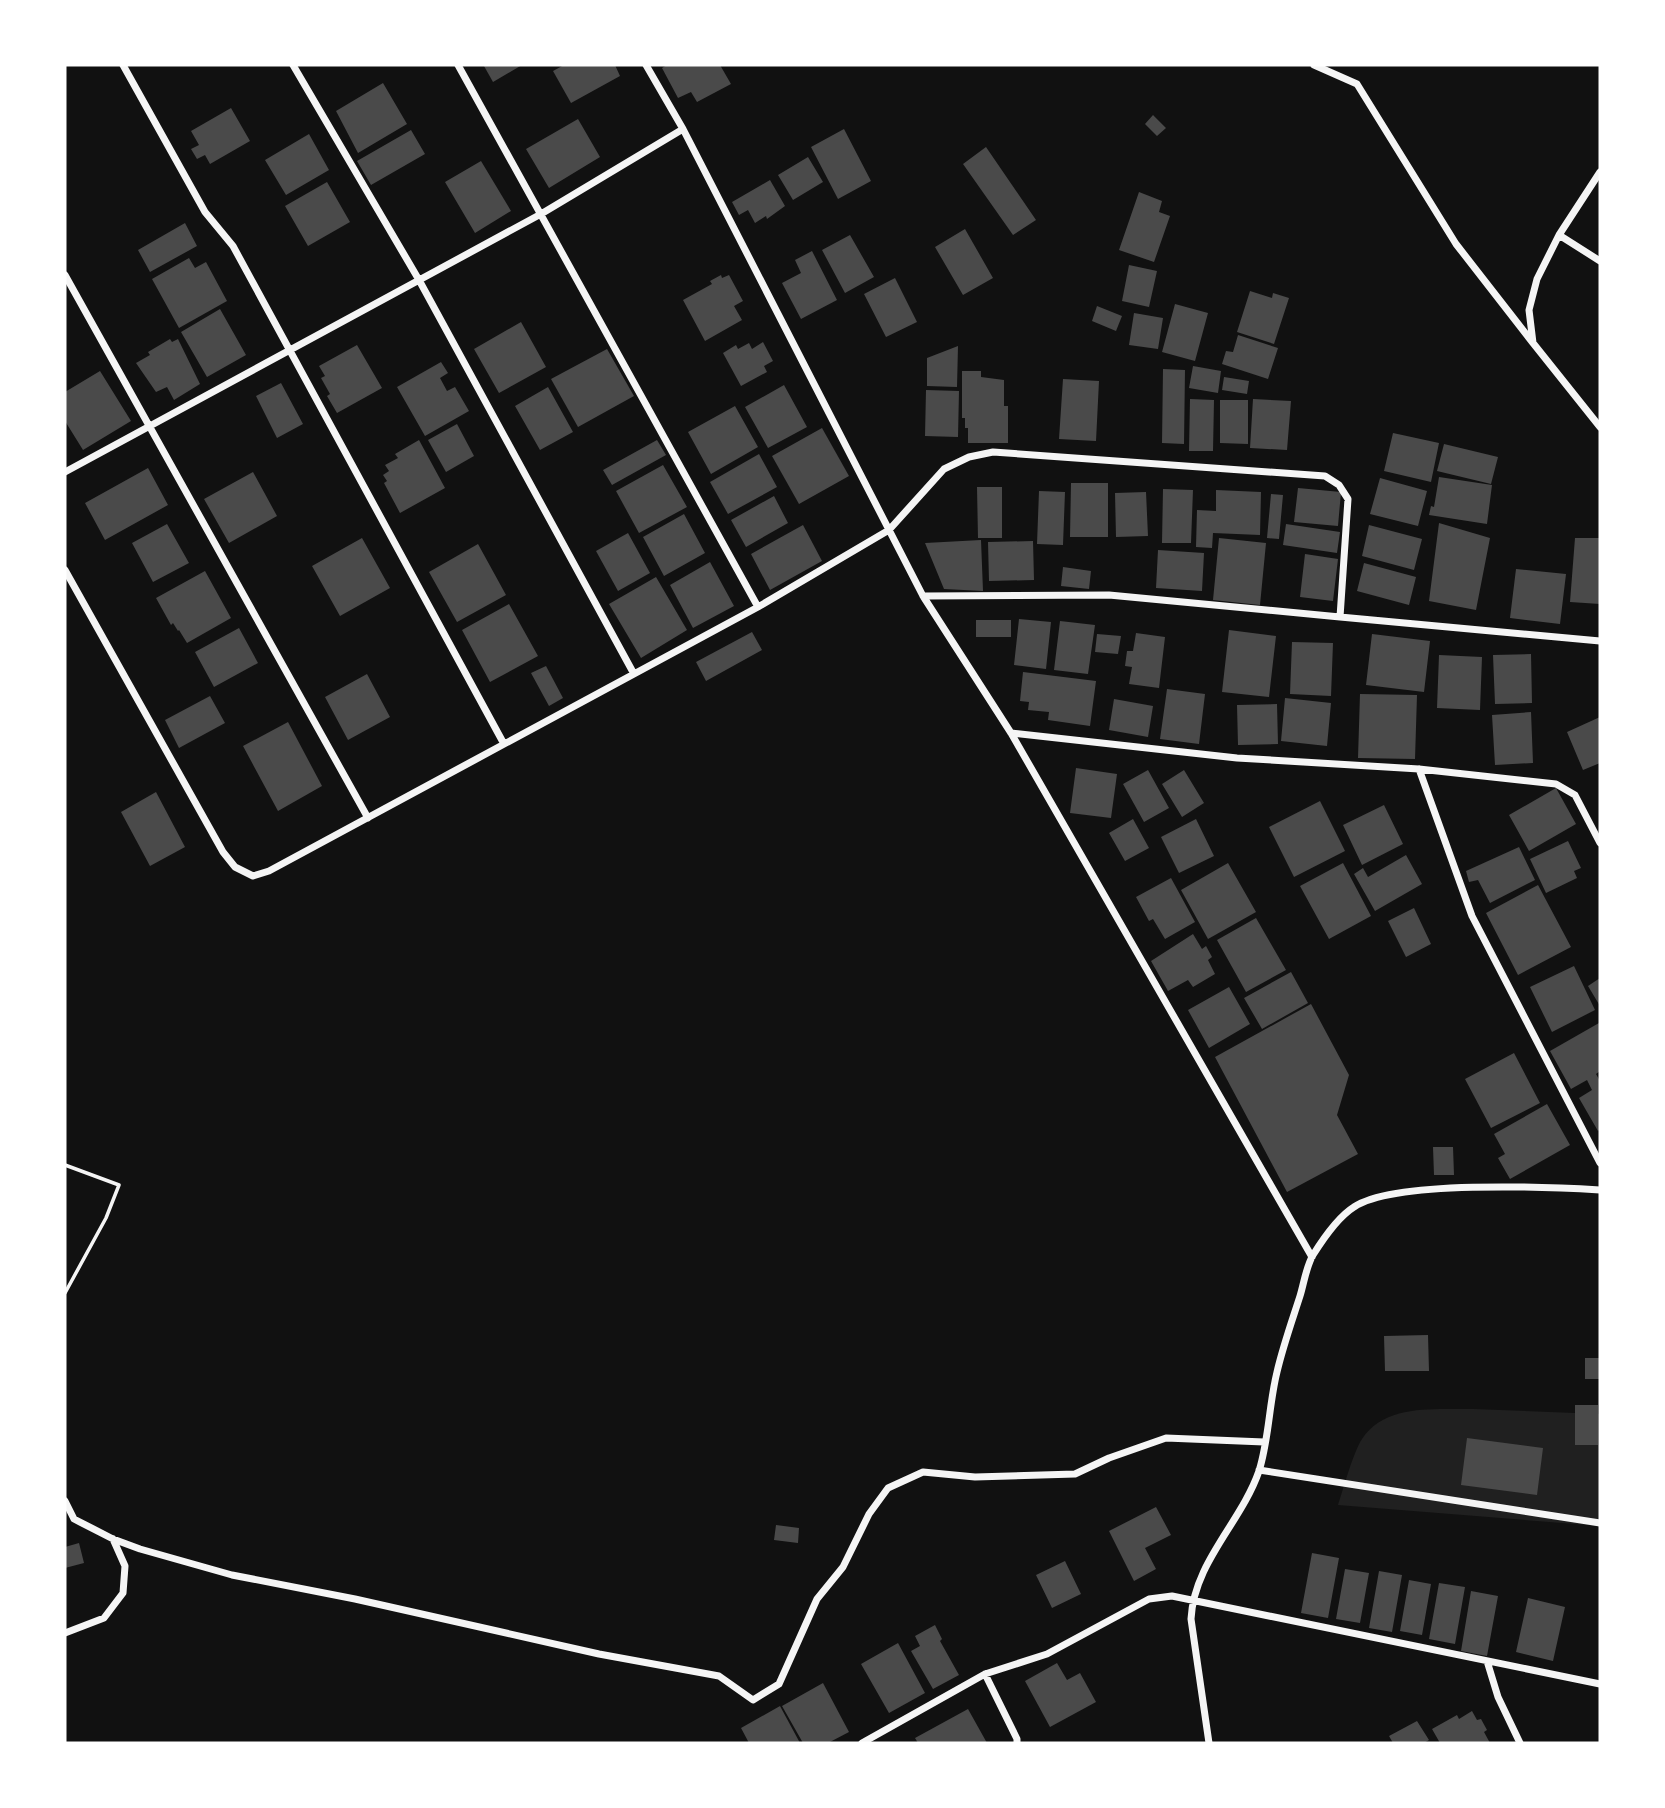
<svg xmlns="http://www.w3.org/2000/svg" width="1665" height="1808" font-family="Commissioner,sans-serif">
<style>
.green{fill:#202020}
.building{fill:#4a4a4a}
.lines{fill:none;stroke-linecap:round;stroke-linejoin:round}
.path{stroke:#f5f5f5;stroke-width:3.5}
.minor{stroke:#f5f5f5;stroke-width:7}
</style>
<rect width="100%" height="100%" fill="#111"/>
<!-- green -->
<path class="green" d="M1473 1409 1600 1414V1526L1338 1505C1344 1487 1353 1453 1362 1439 1386 1403 1436 1410 1473 1409Z"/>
<!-- building -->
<path class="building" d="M486 65H522L493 82 484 66Z
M564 65H615L620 76 571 103 553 71Z
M667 65H720L731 84 697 102 691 92 678 98 662 68Z
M383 83 407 124 358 153 336 111Z
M231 108 250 141 210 164 205 155 197 159 191 149 199 145 191 131Z
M1153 115 1166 128 1157 136 1145 124Z
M578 119 600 157 549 188 526 149Z
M844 129 871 181 838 199 811 147Z
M411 130 425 154 371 185 357 161Z
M309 134 329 170 286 195 265 160Z
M986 147 1036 220 1013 235 963 164Z
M808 157 823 182 793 200 778 175Z
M481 161 511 211 475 233 445 182Z
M770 180 785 206 767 219 766 216 755 223 748 210 739 215 732 202Z
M327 182 350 222 308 246 285 206Z
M1139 192 1162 201 1159 212 1170 216 1154 262 1119 250Z
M185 223 197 246 150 272 138 250Z
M965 229 993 278 963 295 935 247Z
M850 235 874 277 845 293 822 250Z
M812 251 837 300 801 319 782 283 801 273 795 260Z
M189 258 195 268 206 262 227 301 179 328 152 279Z
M1129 265 1157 271 1149 307 1122 301Z
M721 275 722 278 729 275 743 301 734 306 742 320 705 341 683 300 712 284 710 281Z
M895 278 917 322 886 337 864 294Z
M1250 291 1272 298 1273 293 1289 298 1274 344 1237 332Z
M1175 304 1208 313 1195 361 1162 352Z
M1097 306 1122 316 1116 331 1092 321Z
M220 309 246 355 207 377 181 332Z
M1134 313 1163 318 1158 349 1129 345Z
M521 322 546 367 499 393 474 349Z
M1238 335 1278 348 1268 379 1222 364 1226 351 1233 352Z
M170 339 172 342 178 339 200 384 174 400 167 387 156 392 136 363 150 355 148 352Z
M763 342 773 361 764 366 767 372 741 386 723 353 736 345 738 349 749 343 752 349Z
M357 345 382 388 337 413 327 396 330 394 321 378 325 376 319 366Z
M958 346 957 387 927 386V358Z
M607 349 634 396 578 427 551 379Z
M441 362 448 373 440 378 447 391 455 387 469 411 425 436 397 387Z
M1193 366 1221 371 1218 393 1189 388Z
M1163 369 1185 370 1184 444 1162 443Z
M100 371 131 421 83 450 65 421V392Z
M962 371H981V377L1004 380V406H1008V443H968V428H965V418H962Z
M1224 377 1249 381 1247 394 1222 390Z
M1063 379 1099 381 1096 441 1059 439Z
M281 383 303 424 277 438 256 396Z
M784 385 807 427 768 448 745 407Z
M548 387 573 432 540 450 515 406Z
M926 390 959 391 958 437 925 436Z
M1190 399 1214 400 1213 451H1189Z
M1253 399 1291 401 1287 450 1250 448Z
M1220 400H1248V444L1220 443Z
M735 406 758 447 711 474 688 432Z
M457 424 474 456 446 472 428 440Z
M822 428 849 476 799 504 772 456Z
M1393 433 1439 443 1431 482 1384 471Z
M419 440 445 488 400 513 384 483 387 481 383 475 389 471 385 465 398 458 395 454Z
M657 440 666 455 612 485 603 470Z
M1444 444 1498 457 1491 484 1437 471Z
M759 454 777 487 728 514 710 482Z
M663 465 687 507 639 533 616 491Z
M148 468 168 505 105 540 85 503Z
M253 472 277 516 229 543 204 499Z
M1439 477 1492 485 1487 524 1429 515 1431 506 1434 507Z
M1380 478 1427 491 1418 526 1370 514Z
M1071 483H1108V537H1070Z
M977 487H1002V538H978Z
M1298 488 1341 492 1338 526 1294 522Z
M1163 489 1193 490 1191 543H1162Z
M1216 490 1261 492 1260 535 1213 533 1212 548 1196 547 1197 510 1216 511Z
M1039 491 1065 492 1063 545 1037 544Z
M1146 492 1148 536 1116 537 1115 493Z
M1271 494 1283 495 1279 539 1267 538Z
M774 496 788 523 746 547 731 520Z
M684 514 705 553 664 576 643 537Z
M1439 523 1490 538 1476 610 1429 601Z
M167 524 189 563 153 582 132 543Z
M1286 524 1340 532 1337 553 1283 545Z
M803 525 822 561 770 590 751 554Z
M1369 525 1422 539 1414 570 1362 556Z
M628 533 650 573 618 591 596 551Z
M362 538 390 588 340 616 312 566Z
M1219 538 1266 543 1260 605 1213 600Z
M1575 538H1600V604L1570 602Z
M981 540 983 591 944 589 925 543Z
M1033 541 1034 580 989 581 988 542Z
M478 544 506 595 457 622 429 572Z
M1158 550 1204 553 1202 591 1156 588Z
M1305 554 1338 559 1333 601 1300 597Z
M710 562 734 606 693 628 670 585Z
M1364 563 1416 577 1409 605 1357 591Z
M1063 567 1091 571 1089 589 1061 586Z
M1516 569 1566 574 1560 624 1510 618Z
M205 571 231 618 187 643 179 630 178 631 173 623 171 625 156 598Z
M656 577 687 630 641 658 609 604Z
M509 604 538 656 490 682 462 630Z
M1019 619 1051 622 1046 669 1014 665Z
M976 620H1011V637H976Z
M1060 621 1095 625 1088 674 1054 670Z
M239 628 258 663 214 687 195 652Z
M1229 630 1276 636 1269 697 1222 692Z
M752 632 762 650 706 681 696 662Z
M1136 633 1165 637 1159 688 1129 684 1132 667 1125 666 1127 651H1133Z
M1097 634 1121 636 1118 654 1095 652Z
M1372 634 1430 641 1424 692 1366 685Z
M1292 642 1333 643 1331 696 1290 694Z
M1531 654 1532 703 1495 704 1493 655Z
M1439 655 1482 657 1480 710 1437 708Z
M546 666 563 698 549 706 531 673Z
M1023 672 1096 681 1090 726 1048 720 1049 712 1028 710 1029 702 1020 701Z
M367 674 390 717 348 740 325 697Z
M1167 689 1205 694 1199 744 1160 739Z
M1360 694 1417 695 1415 759 1358 758Z
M210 696 225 723 179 748 165 720Z
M1285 698 1331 703 1327 746 1281 741Z
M1114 699 1153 706 1148 737 1109 730Z
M1277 704 1278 744 1238 745 1237 705Z
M1531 712 1533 763 1495 765 1492 715Z
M1600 717V763L1583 770 1567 732Z
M288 722 322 786 278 811 243 746Z
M1076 768 1117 774 1111 818 1070 813Z
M1148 770 1169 808 1144 822 1123 784Z
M1184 770 1204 803 1182 817 1162 784Z
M1556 788 1576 824 1529 851 1509 815Z
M156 792 185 847 150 866 121 812Z
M1320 801 1345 851 1294 877 1269 827Z
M1384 805 1403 844 1362 865 1343 825Z
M1133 819 1149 848 1125 861 1109 833Z
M1196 819 1214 856 1179 873 1161 837Z
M1568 841 1581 868 1574 871 1577 878 1546 893 1530 859Z
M1519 847 1535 880 1490 903 1478 880 1469 882 1466 871Z
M1406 855 1422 884 1375 911 1354 874 1363 868 1368 877Z
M1228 863 1256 912 1208 939 1181 890Z
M1343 863 1371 916 1329 939 1300 886Z
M1171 878 1195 922 1165 939 1153 919 1149 921 1136 897Z
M1538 885 1571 947 1518 975 1486 913Z
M1414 908 1431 944 1406 957 1388 921Z
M1256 918 1286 970 1246 992 1217 940Z
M1193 934 1202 949 1206 946 1212 957 1208 960 1215 974 1193 987 1188 980 1168 991 1151 961Z
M1574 966 1595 1010 1552 1032 1530 987Z
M1291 972 1308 1003 1262 1029 1244 998Z
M1600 978V1006L1588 986Z
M1229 987 1250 1024 1209 1048 1188 1010Z
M1311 1004 1349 1075 1337 1115 1358 1154 1287 1192 1215 1057Z
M1599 1023 1600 1071 1596 1074 1600 1081V1129L1598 1131 1579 1098 1592 1090 1587 1080 1571 1089 1550 1051Z
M1514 1053 1540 1103 1491 1128 1465 1079Z
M1547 1104 1570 1145 1510 1179 1498 1158 1505 1154 1494 1134Z
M1433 1147H1453L1454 1175H1434Z
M1428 1335 1429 1371H1385L1384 1336Z
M1585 1358H1600V1379H1585Z
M1575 1405H1598V1445H1575Z
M1467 1438 1543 1448 1537 1495 1461 1485Z
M1156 1507 1171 1535 1145 1548 1156 1569 1134 1581 1109 1531Z
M776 1525 799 1528 798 1543 774 1540Z
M79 1543 84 1563 65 1568V1547Z
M1312 1553 1339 1558 1328 1618 1301 1613Z
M1065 1561 1081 1594 1052 1608 1036 1575Z
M1345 1569 1369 1573 1360 1623 1336 1619Z
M1379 1571 1402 1575 1392 1632 1369 1628Z
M1409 1580 1431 1584 1422 1635 1400 1631Z
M1439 1583 1465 1587 1455 1644 1429 1639Z
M1471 1591 1498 1596 1487 1656 1461 1651Z
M1528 1598 1565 1607 1553 1661 1516 1652Z
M935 1625 942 1639 940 1641 959 1675 933 1689 911 1651 920 1646 915 1636Z
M898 1643 925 1693 889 1713 861 1664Z
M1057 1663 1067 1680 1080 1673 1096 1702 1050 1727 1025 1681Z
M823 1683 849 1732 828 1743H803L782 1706Z
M780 1706 800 1743H749L741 1728Z
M968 1709 987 1743H918L915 1738Z
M1472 1711 1477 1720 1481 1719 1487 1730 1484 1732 1490 1743H1440L1432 1729 1457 1715 1459 1719Z
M1417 1721 1429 1740 1424 1743H1393L1389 1736Z"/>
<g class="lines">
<!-- path -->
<path class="path" d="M65 1165 119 1185 106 1218 65 1293"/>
<!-- minor -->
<path class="minor" d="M123 65 205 212 233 246 504 744
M293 65 419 280 634 674
M458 65 758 607
M646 65 683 129 923 596 1011 733 1312 1257
M1314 65 1357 84 1456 244 1533 343
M1600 172 1559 235 1537 279 1529 310 1533 343 1600 427
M1559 235 1600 261
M65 275 368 818
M65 472 541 214 683 129
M65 570 223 852 235 867 253 876 269 871 758 607 889 530 944 469 969 457 993 452 1325 476 1339 485 1348 499 1340 617 1600 641
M923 596 1109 595 1340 617
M1011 733 1237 758 1419 769 1556 784 1575 795 1600 843
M1419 769 1472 916 1600 1163
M1259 1470 1600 1523
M65 1501 74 1519 113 1539 140 1549 232 1575 355 1599 599 1654 719 1676 753 1700 779 1684 817 1599 843 1567 869 1514 888 1488 923 1472 975 1477 1075 1474 1109 1458 1166 1438 1264 1442
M65 1633 104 1618 123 1593 125 1566 113 1539
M1487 1661 1498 1697 1520 1743
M985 1674 1017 1739V1743
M862 1743 985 1674 1047 1654 1149 1599 1172 1596 1600 1684
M1209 1743 1191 1619C1194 1562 1241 1523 1259 1471 1269 1439 1269 1404 1277 1372 1283 1346 1292 1321 1300 1296 1304 1283 1306 1267 1313 1255 1323 1239 1338 1217 1354 1207 1394 1180 1549 1187 1600 1190"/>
</g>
<!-- border -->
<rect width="1665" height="1808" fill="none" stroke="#ffffff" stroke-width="133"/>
</svg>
